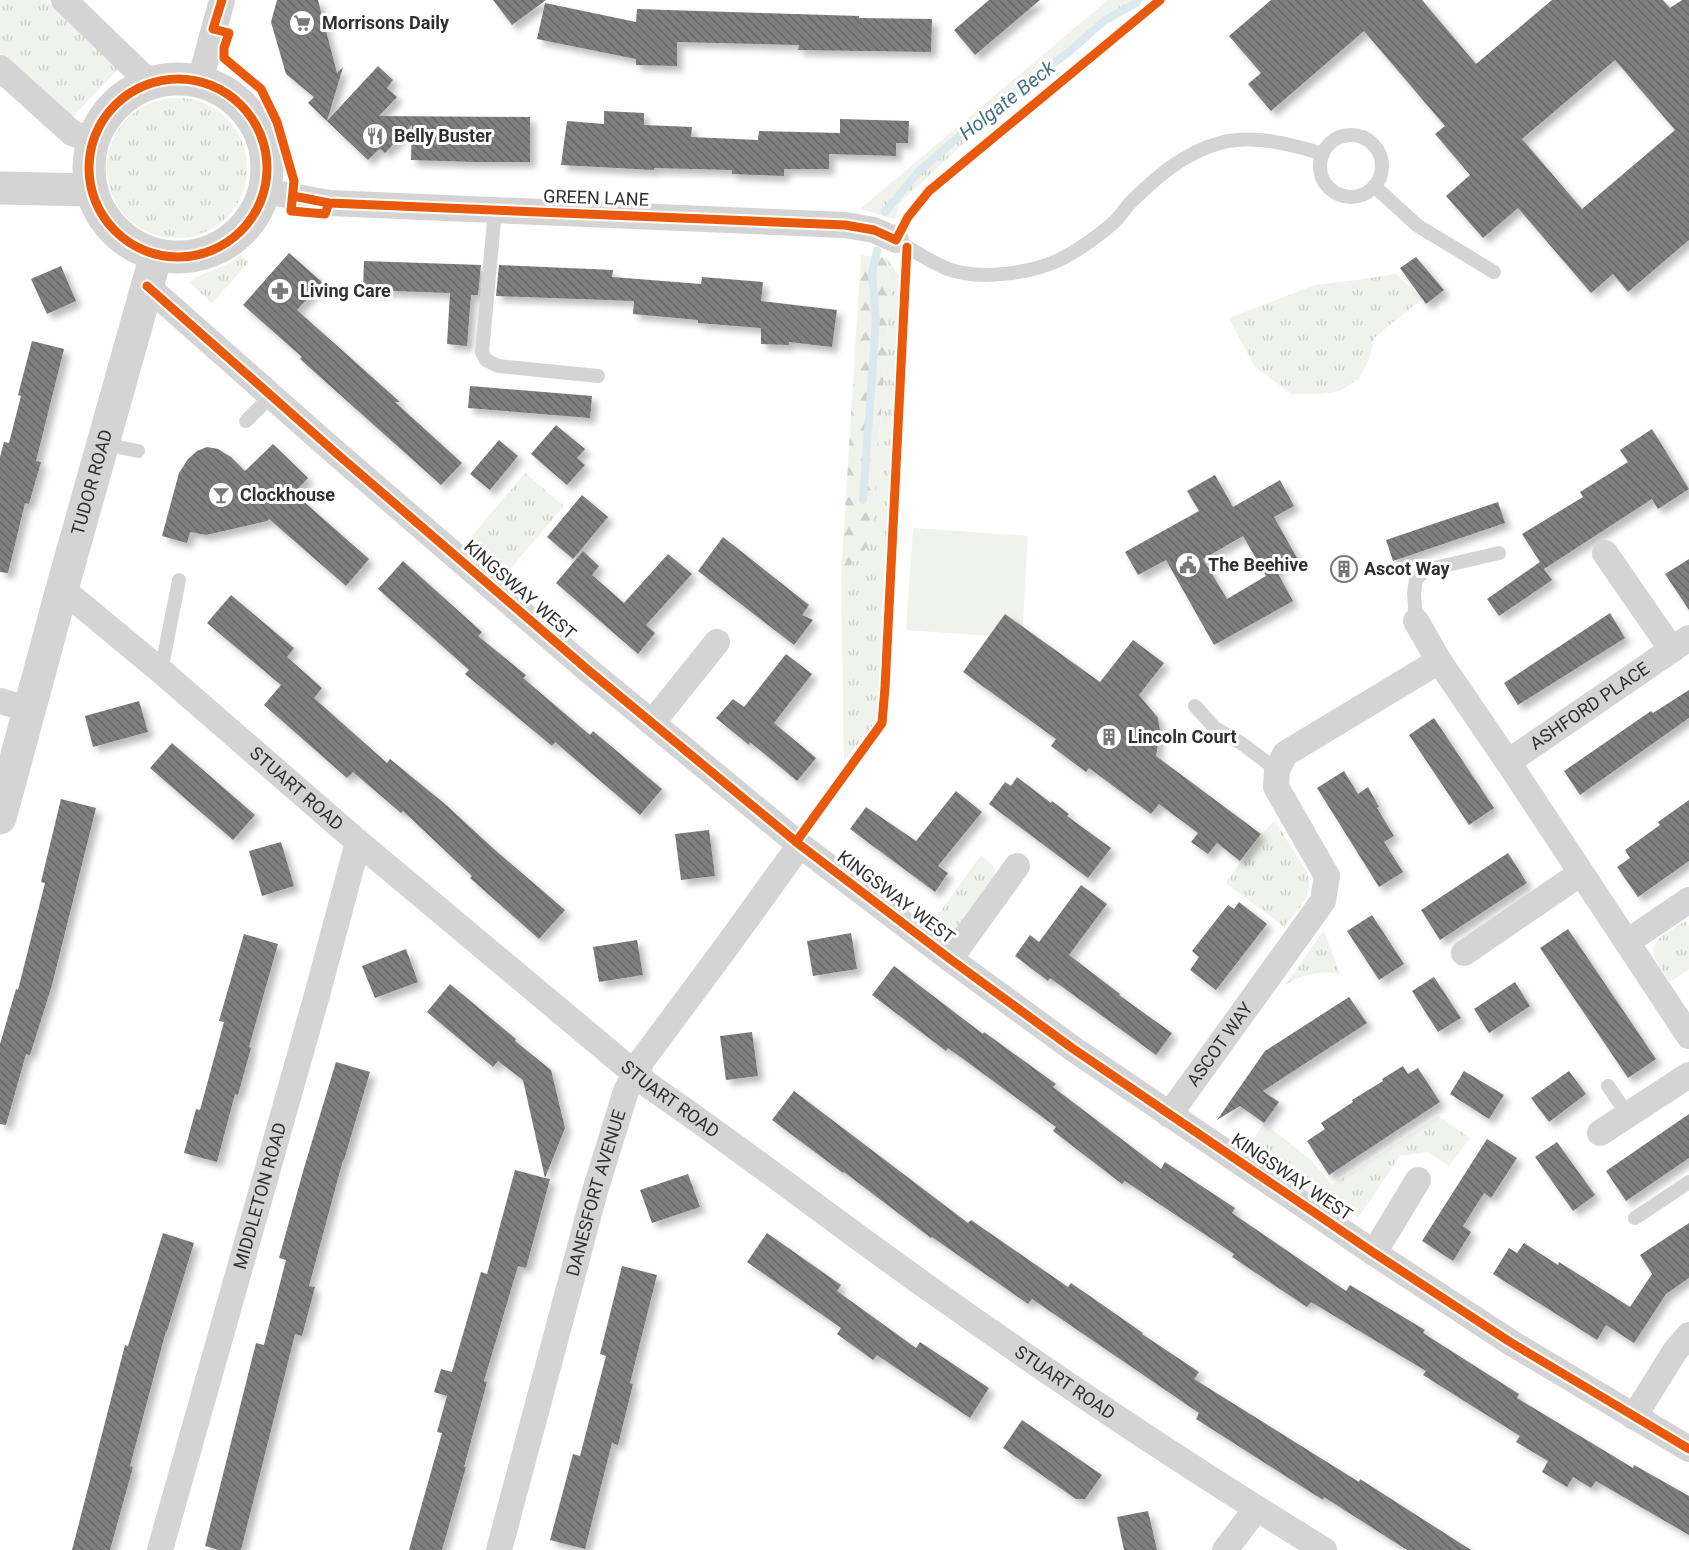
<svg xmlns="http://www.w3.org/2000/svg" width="1689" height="1550" font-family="Roboto,sans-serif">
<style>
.grass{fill:url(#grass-tufts)}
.forest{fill:url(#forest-firs)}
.pitch{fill:#f0f2ec}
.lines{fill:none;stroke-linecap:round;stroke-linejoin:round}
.stream{stroke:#dbe8ee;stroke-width:8}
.building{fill:url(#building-back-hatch);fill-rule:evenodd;filter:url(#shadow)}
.service{stroke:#d4d4d4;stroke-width:14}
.minor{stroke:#d4d4d4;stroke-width:26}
.tertiary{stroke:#d4d4d4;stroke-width:33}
.cycleway-casing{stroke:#fff;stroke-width:13}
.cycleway{stroke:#e8590c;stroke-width:9}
.labels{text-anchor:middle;stroke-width:6;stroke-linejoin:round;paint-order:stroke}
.poi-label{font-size:18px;font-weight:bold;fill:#303030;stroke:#fff;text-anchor:start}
.street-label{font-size:18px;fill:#303030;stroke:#fff}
.water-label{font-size:20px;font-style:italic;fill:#477489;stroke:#fff}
</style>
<defs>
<pattern id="grass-tufts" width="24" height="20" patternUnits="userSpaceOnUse" patternTransform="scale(1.5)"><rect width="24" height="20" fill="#f0f2ec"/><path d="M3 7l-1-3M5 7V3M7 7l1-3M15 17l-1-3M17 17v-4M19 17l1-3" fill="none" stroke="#ced0cb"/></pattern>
<pattern id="forest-firs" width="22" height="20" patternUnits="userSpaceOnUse" patternTransform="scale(1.5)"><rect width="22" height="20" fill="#f0f2ec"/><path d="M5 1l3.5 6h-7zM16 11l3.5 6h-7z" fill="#ced0cb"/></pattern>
<pattern id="building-back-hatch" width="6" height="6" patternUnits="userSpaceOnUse" patternTransform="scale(1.5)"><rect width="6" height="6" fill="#7f7f7f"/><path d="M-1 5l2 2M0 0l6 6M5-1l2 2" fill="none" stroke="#686868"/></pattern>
<filter id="shadow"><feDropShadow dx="5.5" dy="5.5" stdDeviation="3" flood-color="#0004"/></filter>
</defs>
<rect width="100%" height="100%" fill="#fff"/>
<!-- grass -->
<path class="grass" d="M0 0H46L119 68 71 119 0 53Z
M1108 0H1133L967 140 900 203 895 219 860 209Z
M107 168a70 70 0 1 1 140 0a70 70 0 1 1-140 0Z
M241 255 249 262 212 303 191 284 190 282 196 277 230 263Z
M887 258 903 282 877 721 844 760 841 575 871 542 890 298Z
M1396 274 1422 299 1374 338 1369 360 1359 378 1340 391 1322 394H1291L1254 366 1229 318 1315 285 1357 280Z
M525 473 564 506 510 569 471 537Z
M1275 821 1307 872C1315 896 1298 909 1284 927L1226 883 1261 834Z
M981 855 994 867 996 879 954 934 940 936 928 929Z
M1685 921 1689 926V969L1670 982C1644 944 1648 945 1685 921Z
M1324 930 1340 974C1320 970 1302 975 1285 985Z
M1438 1116 1470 1138 1449 1166 1428 1152 1400 1156 1358 1218 1330 1198 1318 1202 1244 1153 1264 1123 1311 1160 1332 1185Z"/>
<!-- forest -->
<path class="forest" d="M861 255 887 258 890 298 871 543 841 575Z"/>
<!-- pitch -->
<path class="pitch" d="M913 528 1028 536 1022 638 906 630Z"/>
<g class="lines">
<!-- stream -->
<path class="stream" d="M885 212 918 172 979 119 1069 52 1104 21 1136 3 1138 0
M863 500 876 320 872 273 877 251"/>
</g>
<!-- building -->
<path class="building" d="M277 0H318L337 73 343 67 327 121 378 66 393 80 387 88 397 97 379 116 530 117V162H475L411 160 412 125 385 153 380 148 368 160 308 103 314 97 286 74 271 22Z
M493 0H546L512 25Z
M989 0H1040L975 55 954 30Z
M1271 0H1422L1476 64 1552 0H1663L1670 8 1682 0H1689V240L1628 292 1613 274 1591 293 1518 208 1483 238 1446 196 1470 175 1435 134 1445 126 1364 31 1271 111 1248 84 1261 73 1229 36ZM1615 60 1675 130 1582 209 1522 139Z
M545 3 636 22 637 9 859 16V18L932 19 931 52 798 50 799 45 677 42V66L636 65V59L537 39Z
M604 111 644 113V125L692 127 691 137 758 140 759 131 840 133V119L909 121 908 143H896V156L829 154V169H784V176L732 174V170L654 168V170L561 165 567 121 604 124Z
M289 253 322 282 297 310 400 402H395L462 463 441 485 300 359 302 357 243 305Z
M1416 257 1444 290 1426 304 1400 268Z
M364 261 481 265 478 295H471L467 346 447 344 450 293 363 290Z
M499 265 613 270 612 277 701 284 702 277 763 282 761 301 837 310 832 347 789 342V345L761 344V328L698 323V320L633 314 634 301 496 296Z
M61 266 76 301 47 314 31 279Z
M32 341 64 349 36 461 41 462 29 504 25 503 8 573 0 572V457L4 442 9 443 21 396 18 395Z
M470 386 592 396 590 418 468 408Z
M556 425 585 449 577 458 585 465 567 485 531 454Z
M1652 429 1689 489 1658 509 1652 499 1544 569 1552 580 1499 616 1487 599 1540 562 1522 534 1583 497 1580 492 1628 462 1620 450Z
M499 440 518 456 490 490 470 474Z
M273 444 308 478 294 493 369 559 346 586 269 519 267 521 206 535 190 532 187 543 162 536 179 473 188 459 197 451 207 447 218 449 231 457 245 471Z
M1215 475 1233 507 1280 480 1294 506 1274 517 1297 558 1266 576 1243 536 1203 559 1227 599 1276 570 1293 601 1214 645 1166 560 1138 575 1125 552 1199 511 1187 491Z
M582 495 608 517 573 559 547 537Z
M1498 502 1505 523 1393 561 1386 540Z
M723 537 809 605 802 615 813 620 794 645 698 571Z
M583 551 599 566 592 575 624 603 668 554 692 574 646 625 655 633 638 654 556 583Z
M1689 559V610L1665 574Z
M403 561 482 632 478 636 526 675 523 678 590 735 593 731 662 789 640 815 555 742 552 746 465 674 469 670 378 589Z
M231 595 294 648 287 657 322 688 314 698 387 763 390 759 445 804 495 850 565 910 539 939 470 878 472 876 403 811 401 813 353 772 347 778 264 705 281 685 207 623Z
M1610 613 1625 638 1518 705 1504 683Z
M1005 614 1100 682 1133 640 1164 663 1139 695 1158 718 1160 731 1156 756 1261 834 1240 861 1217 843 1208 854 1191 842 1198 833 1159 804 1151 814 1089 768 1086 772 1051 746 1056 739 963 672Z
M786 654 812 674 774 723 816 758 797 781 750 742 749 745 716 718 733 699 744 707Z
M1689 690V718L1580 795 1564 771 1651 711 1653 713Z
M139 701 148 732 93 747 85 716Z
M1434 718 1494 808 1469 825 1409 735Z
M172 743 255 815 233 840 150 768Z
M1344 771 1358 794 1368 787 1379 807 1377 808 1394 836 1384 842 1403 872 1379 887 1317 788Z
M1017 777 1051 803 1052 801 1069 814 1067 816 1111 848 1088 878 989 804 1005 782 1011 786Z
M956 791 982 812 938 866 948 873 935 892 850 829 866 807 916 841Z
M61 799 96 808 52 985 30 1055 26 1054 6 1125 0 1124V1044L16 989 18 990 45 883 41 882Z
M1689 800V861L1638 897 1617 867 1630 858 1625 850 1660 825 1658 822Z
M709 830 715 876 681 880 675 834Z
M281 842 294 886 262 896 249 851Z
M1508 853 1527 883 1440 940 1421 910Z
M1081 885 1107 904 1069 955 1120 994 1119 995 1172 1033 1156 1055 1050 978 1048 981 1015 956 1030 935 1039 942Z
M1239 902 1267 924 1216 990 1190 970 1199 957 1192 951 1228 905 1234 909Z
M1372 915 1404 964 1379 980 1347 931Z
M1568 929 1656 1059 1628 1078 1540 948Z
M851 933 857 969 813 976 807 941Z
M244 934 278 944 249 1047 251 1048 238 1095 235 1094 217 1162 184 1153 196 1109 200 1110 224 1022 219 1021Z
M637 940 643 975 599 982 593 947Z
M406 949 418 982 375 998 362 966Z
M894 966 983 1034 984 1032 1056 1084 1053 1087 1161 1169 1165 1162 1235 1208 1232 1213 1346 1291 1350 1285 1425 1330 1423 1333 1519 1394 1517 1398 1633 1468 1634 1465 1689 1496V1535L1596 1481 1591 1488 1573 1477 1567 1487 1542 1472 1548 1461 1516 1442 1520 1436 1423 1375 1426 1371 1311 1302 1307 1307 1232 1257 1234 1254 1125 1181 1122 1184 1053 1131 1056 1127 948 1048 946 1051 872 995Z
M1434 977 1461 1018 1438 1032 1412 991Z
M1515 982 1530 1006 1489 1033 1474 1009Z
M450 984 516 1039 515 1041 551 1070 565 1128 545 1178 550 1179 526 1268 518 1266 484 1381 487 1382 464 1467H466L442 1550H409L442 1433 437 1432 447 1396 434 1392 441 1369 452 1372 481 1272 487 1274 515 1170 545 1178 523 1080 498 1061 493 1067 427 1012Z
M1349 997 1367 1023 1263 1091 1279 1102 1264 1123 1240 1106 1217 1120 1265 1051Z
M752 1032 758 1076 726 1080 720 1036Z
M336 1062 370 1072 344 1160H343L309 1286 315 1287 302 1336 295 1334 241 1550H219L205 1546 256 1343 264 1345 286 1260 279 1258 304 1168Z
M1403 1066 1408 1074 1418 1068 1440 1102 1329 1175 1307 1141 1325 1129 1321 1123 1353 1102 1352 1100 1383 1081 1382 1079Z
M1464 1071 1504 1095 1489 1119 1450 1094Z
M1569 1071 1586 1094 1549 1122 1531 1098Z
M794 1091 968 1223 971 1220 1068 1287 1071 1283 1143 1333 1142 1334 1199 1372 1194 1379 1359 1482 1360 1479 1471 1550H1407L1324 1497 1323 1500 1196 1419 1199 1413 1032 1299 1028 1304 932 1237 931 1238 844 1172 843 1173 772 1120Z
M1689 1114V1158L1626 1201 1606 1171Z
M1487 1139 1517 1158 1491 1198 1484 1193 1463 1226 1471 1232 1453 1261 1422 1241Z
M1557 1142 1595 1195 1573 1211 1535 1157Z
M688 1174 700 1207 652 1223 640 1190Z
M1689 1223V1278L1666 1294 1634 1343 1606 1325 1597 1340 1493 1274 1509 1248 1517 1253 1524 1243 1558 1265 1559 1262 1630 1307 1652 1274 1640 1255Z
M163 1233 194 1243 167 1331H166L130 1466 133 1467 110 1550H72L125 1345 128 1346Z
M767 1233 841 1285 837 1291 916 1348 920 1342 989 1388 970 1418 877 1355 873 1360 837 1334 841 1328 747 1262Z
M622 1266 657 1275 630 1383 633 1384 618 1445 612 1443 585 1549 550 1540 573 1454 580 1456 606 1356 600 1354Z
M1022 1420 1102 1475 1085 1499H1076L1003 1448Z
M1148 1511 1157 1550H1124L1117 1517Z"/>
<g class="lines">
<!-- service -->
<path class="service" d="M1320 166a31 31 0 1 1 62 0a31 31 0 1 1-62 0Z
M1374 186 1418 226 1494 272
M495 210 482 352 486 360 498 366 598 376
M896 240C913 251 929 261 948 269 980 281 1034 273 1063 258 1080 249 1098 236 1112 224 1119 218 1124 210 1130 203 1155 178 1185 152 1220 143 1253 134 1291 144 1323 154
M246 421 272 395
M103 444 138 451
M1416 621 1414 593 1416 579 1426 570 1499 553
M161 671 179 580
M1195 706 1215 728 1241 743 1277 770
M1608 1086 1628 1115
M1635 1218 1689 1182"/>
<!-- minor -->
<g class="minor">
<path d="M64 0 150 83"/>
<path d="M0 68 72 133 94 141"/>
<path d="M200 81 222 0"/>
<path d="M265 191 329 203 845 225 874 230 896 240"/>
<path d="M147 286 336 453 588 670 800 845 950 959 1072 1048 1374 1253 1510 1342 1689 1449"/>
<path d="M1605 553 1672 650"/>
<path id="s1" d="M62 589 161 671 358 842 651 1087C747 1153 839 1225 934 1292 1061 1382 1191 1469 1324 1550"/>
<path d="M1416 621 1439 661 1508 762 1689 1036"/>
<path d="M0 701 30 710"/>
<path d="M652 723 717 642"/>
<path id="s2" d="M1508 762 1689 638"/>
<path d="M1627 942 1689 900"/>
<path d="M1464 953 1581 873"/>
<path d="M950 959 1017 866"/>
<path id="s3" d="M1169 1115 1323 901 1327 876 1276 787 1277 770 1285 754 1439 661"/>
<path d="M1600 1133 1689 1075"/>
<path d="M1374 1253 1418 1180"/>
<path d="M1634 1417 1675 1351 1689 1335"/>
<path id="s4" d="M160 1550 317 995 358 842"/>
<path id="s5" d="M499 1550 595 1191 626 1091 643 1059 724 950 800 845"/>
<path d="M1225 1550 1256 1509"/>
</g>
<!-- tertiary -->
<g class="tertiary">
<circle cx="178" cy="168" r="89"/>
<path d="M0 188 91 190"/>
<path id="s6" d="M0 818 62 589 156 255"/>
</g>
<defs>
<path id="cycleway" d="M222 0 213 29 229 33 224 48V58L261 89 277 122 294 181 291 211 325 214 329 203
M89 168a89 89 0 1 1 178 0a89 89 0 1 1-178 0Z
M293 196 329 203 845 225 874 230 896 240 908 217 929 191 1160 0
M147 286 336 453 588 670 800 845 950 959 1072 1048 1374 1253 1510 1342 1689 1449
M796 842 882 723 885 688 907 247"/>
</defs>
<!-- cycleway casing -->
<use href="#cycleway" class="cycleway-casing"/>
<!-- cycleway -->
<use href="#cycleway" class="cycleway"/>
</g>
<!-- icons -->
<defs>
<symbol id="supermarket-ring" viewBox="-11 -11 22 22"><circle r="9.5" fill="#fff" stroke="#787878" stroke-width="1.5"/><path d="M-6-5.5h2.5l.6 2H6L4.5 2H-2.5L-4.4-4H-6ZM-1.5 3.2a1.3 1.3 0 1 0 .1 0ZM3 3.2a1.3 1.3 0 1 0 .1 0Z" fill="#787878"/></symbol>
<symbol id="restaurant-ring" viewBox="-11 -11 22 22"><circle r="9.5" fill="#fff" stroke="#787878" stroke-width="1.5"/><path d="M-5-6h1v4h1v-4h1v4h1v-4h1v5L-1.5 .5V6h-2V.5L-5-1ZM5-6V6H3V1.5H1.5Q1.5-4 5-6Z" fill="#787878"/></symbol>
<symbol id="pharmacy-ring" viewBox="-11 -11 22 22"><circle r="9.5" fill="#fff" stroke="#787878" stroke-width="1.5"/><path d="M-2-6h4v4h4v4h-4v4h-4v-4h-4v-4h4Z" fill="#787878"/></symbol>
<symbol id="bar-ring" viewBox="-11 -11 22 22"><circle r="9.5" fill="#fff" stroke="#787878" stroke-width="1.5"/><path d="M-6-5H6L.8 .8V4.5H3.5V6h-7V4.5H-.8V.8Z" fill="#787878"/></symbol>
<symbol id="civic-ring" viewBox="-11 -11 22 22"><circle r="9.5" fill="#fff" stroke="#787878" stroke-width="1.5"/><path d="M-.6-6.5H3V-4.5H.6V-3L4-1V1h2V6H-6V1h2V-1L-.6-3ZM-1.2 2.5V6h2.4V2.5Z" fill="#787878"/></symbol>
<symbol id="building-ring" viewBox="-11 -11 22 22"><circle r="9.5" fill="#fff" stroke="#787878" stroke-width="1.5"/><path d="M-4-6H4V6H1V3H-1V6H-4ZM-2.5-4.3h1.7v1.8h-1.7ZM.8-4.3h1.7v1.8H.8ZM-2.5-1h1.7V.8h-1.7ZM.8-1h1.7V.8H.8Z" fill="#787878"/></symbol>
</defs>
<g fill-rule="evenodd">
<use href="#supermarket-ring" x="287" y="8" width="30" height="30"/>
<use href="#restaurant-ring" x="360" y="121" width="30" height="30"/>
<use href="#pharmacy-ring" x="265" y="276" width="30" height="30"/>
<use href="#bar-ring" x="206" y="480" width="30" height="30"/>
<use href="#civic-ring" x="1173" y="550" width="30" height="30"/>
<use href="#building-ring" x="1329" y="554" width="30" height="30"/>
<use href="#building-ring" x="1094" y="722" width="30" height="30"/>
</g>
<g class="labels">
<!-- poi labels -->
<g class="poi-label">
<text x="322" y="29">Morrisons Daily</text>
<text x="394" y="142">Belly Buster</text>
<text x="300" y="297">Living Care</text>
<text x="240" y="501">Clockhouse</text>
<text x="1208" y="571">The Beehive</text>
<text x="1364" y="575">Ascot Way</text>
<text x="1128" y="743">Lincoln Court</text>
</g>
<!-- street labels -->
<g class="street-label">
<text transform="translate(596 198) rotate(2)" y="6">GREEN LANE</text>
<text dy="6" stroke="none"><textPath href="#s6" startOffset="348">TUDOR ROAD</textPath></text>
<text transform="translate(520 590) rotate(41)" y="6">KINGSWAY WEST</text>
<text dy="6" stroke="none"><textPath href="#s2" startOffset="99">ASHFORD PLACE</textPath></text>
<text dy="6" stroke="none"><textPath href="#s1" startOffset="308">STUART ROAD</textPath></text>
<text transform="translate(896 897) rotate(37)" y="6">KINGSWAY WEST</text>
<text dy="6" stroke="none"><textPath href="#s3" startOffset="87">ASCOT WAY</textPath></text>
<text dy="6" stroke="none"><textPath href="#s1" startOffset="794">STUART ROAD</textPath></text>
<text transform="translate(1292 1177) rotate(34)" y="6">KINGSWAY WEST</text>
<text dy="6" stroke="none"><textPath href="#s5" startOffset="370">DANESFORT AVENUE</textPath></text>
<text dy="6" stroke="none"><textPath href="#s4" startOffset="368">MIDDLETON ROAD</textPath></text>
<text dy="6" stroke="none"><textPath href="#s1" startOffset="1280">STUART ROAD</textPath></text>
</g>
<!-- water labels -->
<g class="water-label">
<text transform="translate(1007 100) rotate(-38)" y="7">Holgate Beck</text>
</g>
</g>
</svg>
